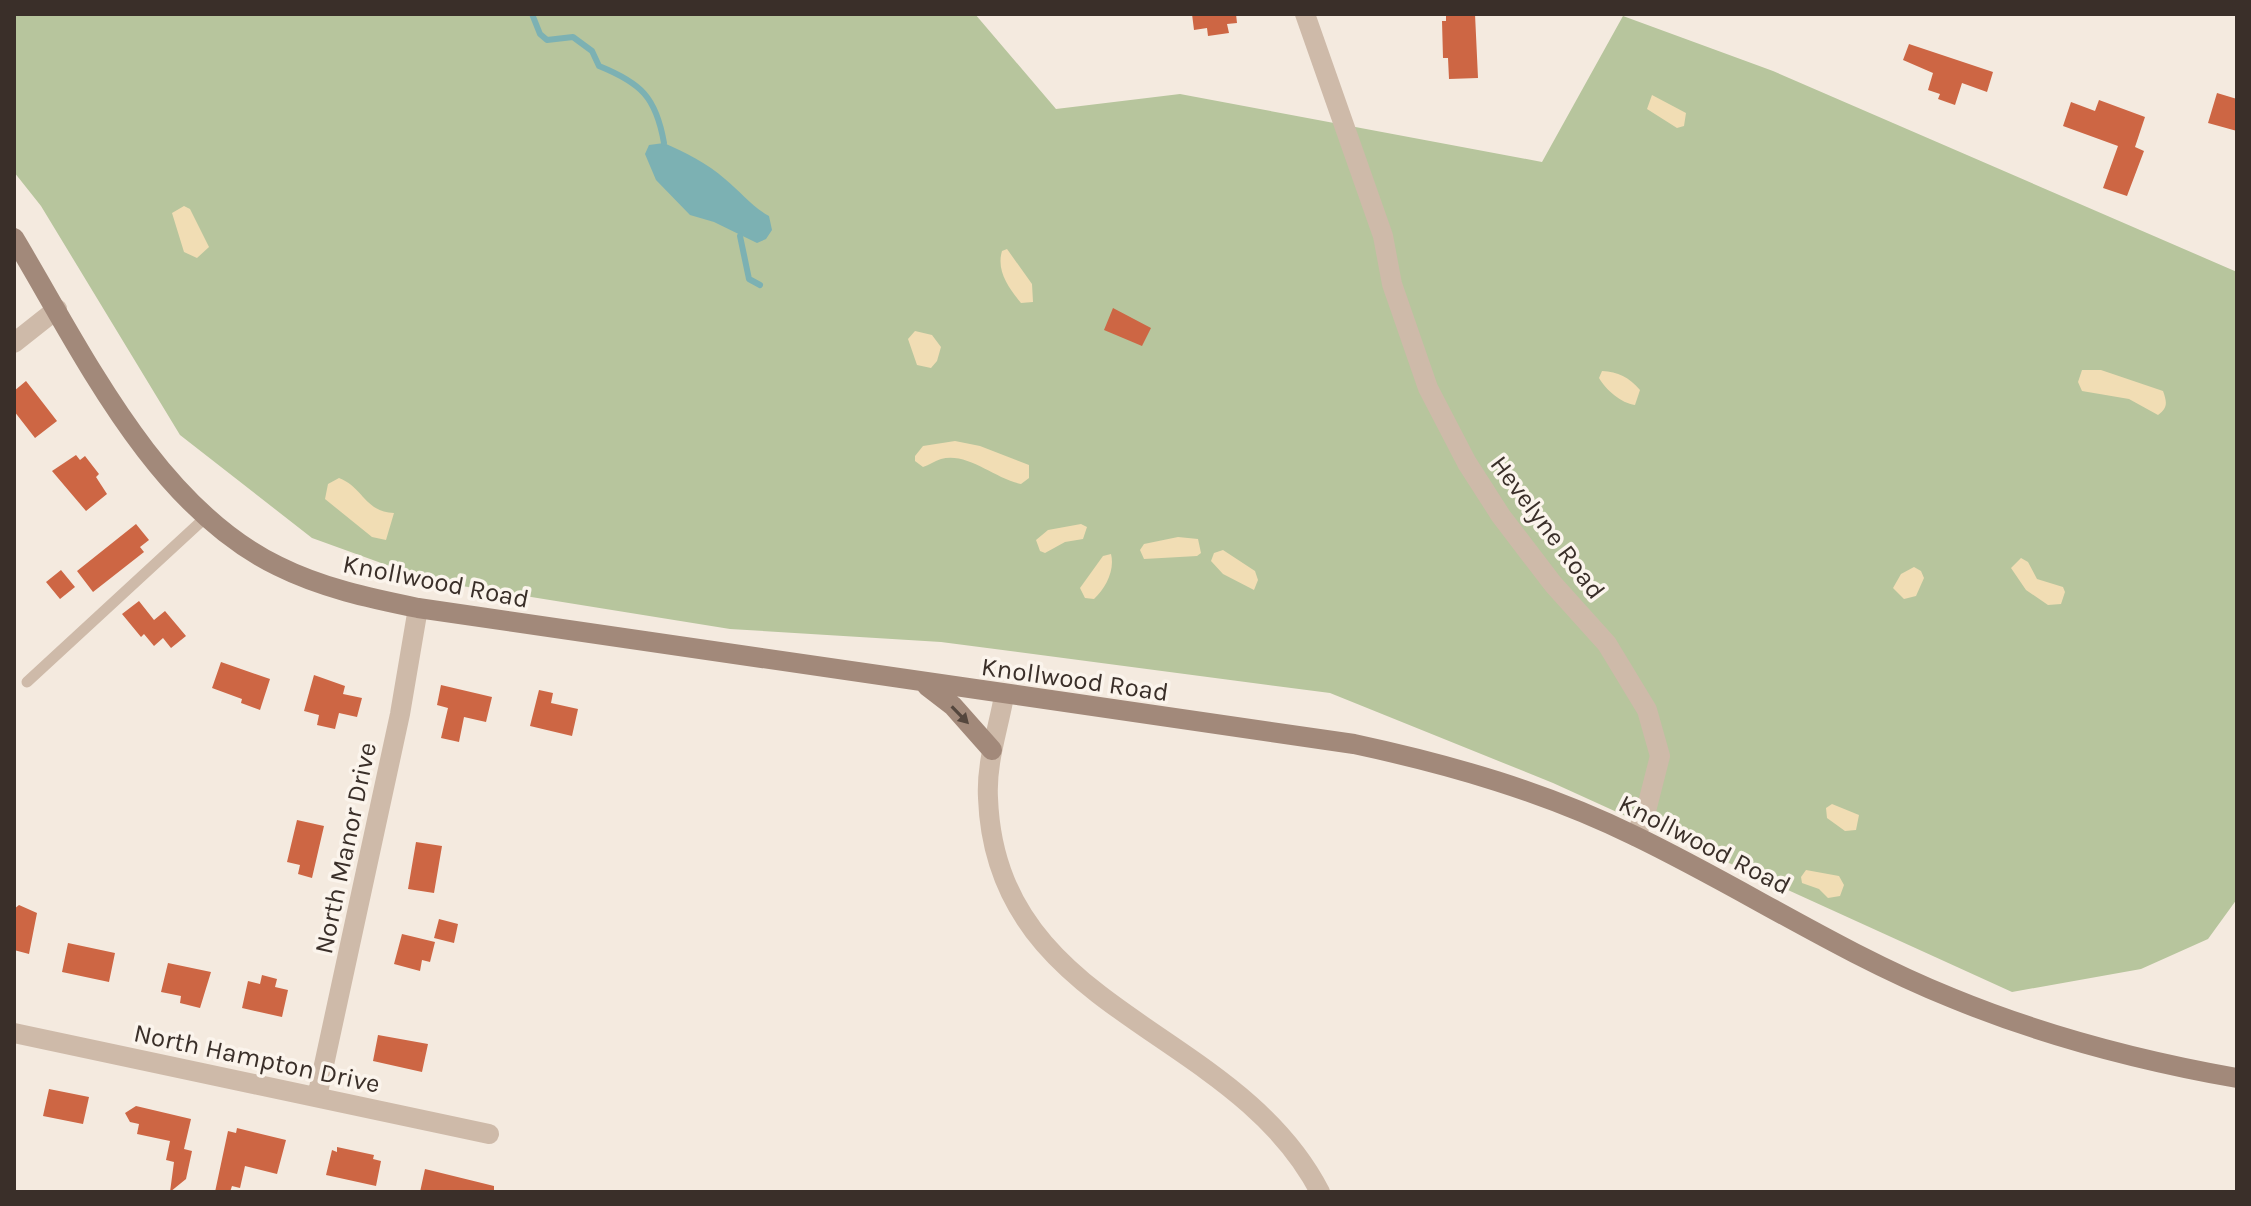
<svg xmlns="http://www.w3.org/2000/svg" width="2251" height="1206" font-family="Karla,sans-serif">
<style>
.green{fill:#b7c59d}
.sand{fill:#f1ddb4}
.water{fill:#7cb1b3}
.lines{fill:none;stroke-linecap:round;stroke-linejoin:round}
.stream{stroke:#7cb1b3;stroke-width:6}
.building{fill:#cd6644}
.lane{stroke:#cebaa9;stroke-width:11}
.street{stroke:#cebaa9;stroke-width:20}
.secondary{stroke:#a2897a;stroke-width:20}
.oneway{fill:#54463d}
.labels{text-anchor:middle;stroke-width:7;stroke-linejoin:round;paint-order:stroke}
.street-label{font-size:26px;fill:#3a2f29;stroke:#fbf4ec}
</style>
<rect width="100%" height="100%" fill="#f4eadf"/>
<!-- green -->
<path class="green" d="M14 14H975L1056 109 1180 94 1542 162 1623 16 1773 71 2237 272V899L2208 939 2141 969 2012 992 1553 783 1330 693 941 642 730 629 431 581 312 538 180 435 41 206 14 172Z"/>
<!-- sand -->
<path class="sand" d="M1652 95 1686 113 1684 126 1677 128 1647 109Z
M184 206 190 209 209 247 197 258 184 252 172 213Z
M1007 249 1032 284 1033 302 1021 303C1009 288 996 271 1002 251Z
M915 331 932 335 941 347 937 361 931 368 917 365 908 339Z
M2082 370H2101L2163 391C2167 402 2168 408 2158 415L2129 399 2082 391 2078 382Z
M1602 371C1618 372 1629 377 1640 390L1635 405C1621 403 1606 390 1599 378Z
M955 441 980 446 1029 465V478L1021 484C995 479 968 452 941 459 935 461 929 465 923 467L915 461V456L923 446Z
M339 478C363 487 365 512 394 513L386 540 372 537 325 499 328 484Z
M1081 524 1087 527 1083 539 1065 542 1045 553 1040 551 1036 540 1048 530Z
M1178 537 1198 539 1201 553 1197 556 1144 559 1140 550 1144 544Z
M1223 550 1255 571 1258 580 1254 590 1223 574 1211 561 1214 553Z
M1111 554C1115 570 1106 588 1094 599L1085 598 1080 588 1103 556Z
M2021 558 2028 562 2037 579 2063 587 2065 592 2061 604 2048 605 2026 590 2011 568Z
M1914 567 1921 571 1924 578 1916 596 1904 599 1893 588 1901 574Z
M1832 804 1859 815 1856 830 1845 831 1827 818 1826 808Z
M1806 870 1839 876 1844 885 1840 896 1828 898 1819 889 1802 883 1801 877Z"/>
<!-- water -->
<path class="water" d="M664 143C686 153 707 163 725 179 741 192 751 206 769 216L772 230 766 239 757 243 714 222 690 215 656 180 645 154 649 145Z"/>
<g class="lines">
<!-- stream -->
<path class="stream" d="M532 14 540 34 547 40 573 37 592 51 599 66C641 83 656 97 664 143
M740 236 749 279 760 285"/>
</g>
<!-- building -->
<path class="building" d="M1192 14H1236L1237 23 1227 24 1229 33 1208 36 1207 28 1194 30Z
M1446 14H1475L1478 78 1449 79 1448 58H1443L1442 21H1446Z
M1909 44 1993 72 1987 92 1962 83 1955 105 1938 99 1940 94 1928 90 1933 73 1903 60Z
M2217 93 2237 99V131L2208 123Z
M2099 100 2145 117 2135 147 2144 151 2127 196 2103 188 2118 146 2063 126 2071 102 2095 111Z
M1113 308 1151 328 1142 346 1104 330Z
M26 381 57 421 35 438 14 411V391Z
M76 455 80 460 85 456 99 474 96 477 107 494 86 511 52 471Z
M136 524 149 540 140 547 144 552 93 592 77 571Z
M61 570 75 587 60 599 46 582Z
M139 601 154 620 165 611 186 636 171 648 163 638 154 646 144 634 141 637 122 614Z
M221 662 270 679 260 710 241 703 242 699 212 688Z
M314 675 345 686 343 694 362 698 357 717 339 713 335 729 317 725 319 715 304 711Z
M441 685 492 697 486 722 464 717 459 742 441 738 448 708 437 705Z
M539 690 553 693 551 703 578 709 572 736 530 726Z
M297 820 324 826 312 878 298 874 300 865 287 862Z
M416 842 442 846 434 893 408 889Z
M19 905 37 913 29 954 14 950V909Z
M439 919 458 924 454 943 434 938Z
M402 934 435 942 430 962 422 960 420 971 394 964Z
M68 943 115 953 109 982 62 972Z
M168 963 211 972 200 1008 180 1003 181 996 161 992Z
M262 975 277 979 275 987 288 990 282 1017 242 1008 248 981 260 984Z
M378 1035 428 1044 422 1072 373 1061Z
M49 1089 89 1097 83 1124 43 1116Z
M136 1106 191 1119 184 1149 192 1151 186 1179 170 1192 174 1162 166 1160 170 1141 137 1134 139 1124 130 1122 125 1113Z
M237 1128 286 1140 277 1174 245 1166 240 1188 232 1186 230 1192H215L228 1131 236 1133Z
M337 1147 374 1155 373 1159 381 1161 376 1186 326 1175 332 1150 337 1152Z
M425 1169 494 1186V1192H420Z"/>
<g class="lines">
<!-- lane -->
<path class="lane" d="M27 682 206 517"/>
<!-- street -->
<path class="street" d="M1305 14 1383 236 1392 284 1428 388 1467 463 1501 516 1553 584 1607 644 1647 710 1660 756 1645 815 1635 836
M14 343 57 309
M1004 696C998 730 986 763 988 798 996 1014 1234 1025 1320 1192
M14 1033 489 1134
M317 1097 400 714 418 608"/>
<!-- secondary -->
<path class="secondary" d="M14 238C82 351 154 506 278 566 322 588 369 598 418 608L1354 744C1452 765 1545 792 1635 836 1741 887 1842 954 1952 998 2042 1035 2141 1061 2237 1078
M927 686 953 706 992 750"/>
</g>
<!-- one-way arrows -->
<defs><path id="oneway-solid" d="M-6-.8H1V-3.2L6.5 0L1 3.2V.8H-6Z" transform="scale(2)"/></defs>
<use class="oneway" href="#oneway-solid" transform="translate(960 715) rotate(46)"/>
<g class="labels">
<!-- street labels -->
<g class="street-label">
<text transform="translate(1548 527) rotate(53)" y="9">Hevelyne Road</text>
<text transform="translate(436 581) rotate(11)" y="9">Knollwood Road</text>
<text transform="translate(1075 679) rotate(8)" y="9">Knollwood Road</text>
<text transform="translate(1705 844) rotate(27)" y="9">Knollwood Road</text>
<text transform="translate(345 848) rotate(-78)" y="9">North Manor Drive</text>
<text transform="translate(257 1058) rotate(12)" y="9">North Hampton Drive</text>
</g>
</g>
<!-- border -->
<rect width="2251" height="1206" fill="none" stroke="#3a2f29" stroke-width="32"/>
</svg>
